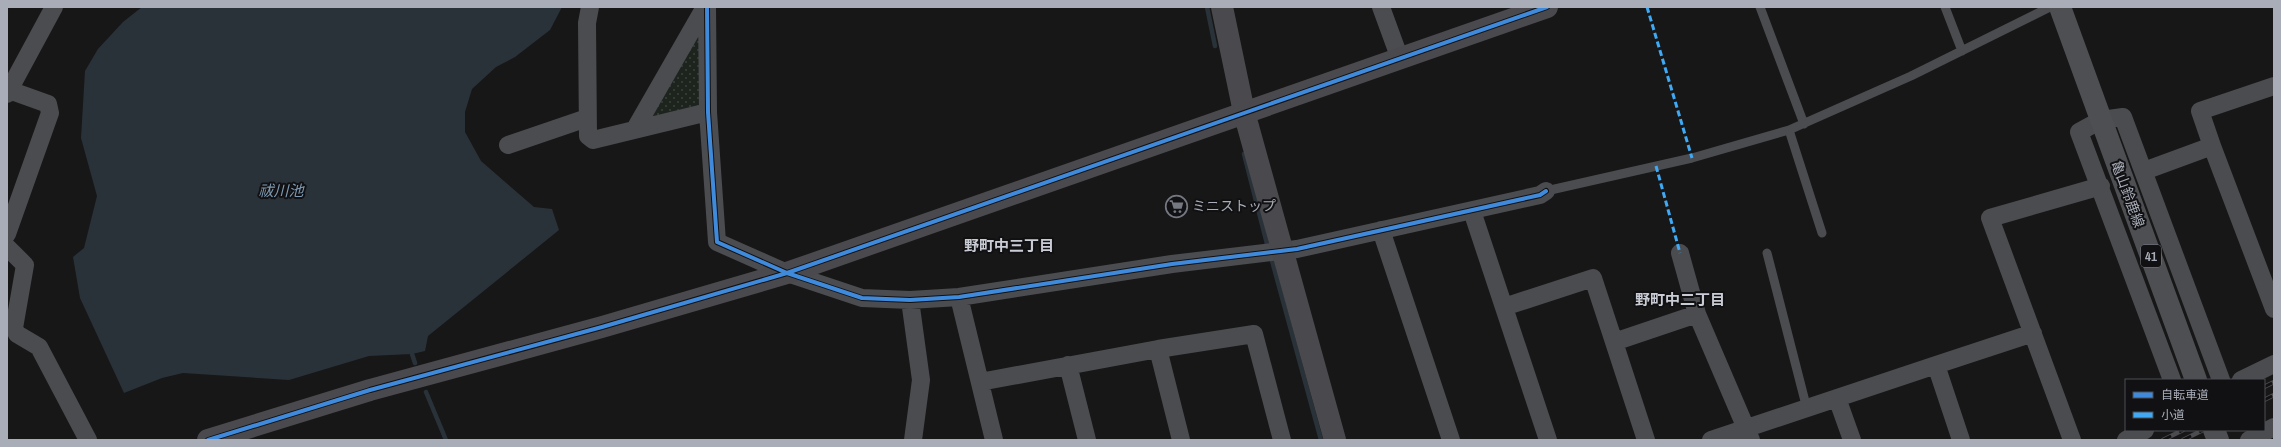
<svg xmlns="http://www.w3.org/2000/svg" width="2281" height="447" font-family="'Archivo Narrow','Noto Sans JP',sans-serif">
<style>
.grass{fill:url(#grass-dots)}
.water{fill:#2a3239}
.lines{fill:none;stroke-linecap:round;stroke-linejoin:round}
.stream{stroke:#2a3239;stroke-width:4.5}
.lane{stroke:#4b4c50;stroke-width:9}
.street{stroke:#4b4c50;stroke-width:18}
.secondary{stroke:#4a4a4e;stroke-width:22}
.primary{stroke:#4d4f52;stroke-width:22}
.rail-casing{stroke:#4b4c4f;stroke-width:4.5}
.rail{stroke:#111113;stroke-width:3;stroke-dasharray:9;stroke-linecap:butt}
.quiet{stroke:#3fa9f5;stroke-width:3;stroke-dasharray:6 3;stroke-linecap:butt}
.cycleway-casing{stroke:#111113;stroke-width:6}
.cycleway{stroke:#408adc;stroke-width:4}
.labels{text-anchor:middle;stroke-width:4;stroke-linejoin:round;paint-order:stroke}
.shield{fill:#111113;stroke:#7b7e86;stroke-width:1}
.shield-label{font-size:13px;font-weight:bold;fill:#a8adb8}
.street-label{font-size:14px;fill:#a8adb8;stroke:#111113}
.poi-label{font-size:14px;fill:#a8adb8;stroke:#111113;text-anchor:start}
.water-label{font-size:15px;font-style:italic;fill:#7f9bb3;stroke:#111113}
.neighbourhood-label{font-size:15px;font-weight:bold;fill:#c9ccd4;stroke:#111113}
</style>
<defs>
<pattern id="grass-dots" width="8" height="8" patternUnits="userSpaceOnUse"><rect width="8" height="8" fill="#1d241e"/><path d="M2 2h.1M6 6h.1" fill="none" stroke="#3b413d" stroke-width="1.8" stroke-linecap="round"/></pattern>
</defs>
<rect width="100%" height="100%" fill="#171717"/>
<!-- grass -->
<path class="grass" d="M701 25 703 101 697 108 651 121 648 115Z"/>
<!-- water -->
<path class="water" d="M142 7H562L550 30 515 57 496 67 472 89 465 112V132L481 161 534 207 552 209 559 230 428 336 425 351 412 354 369 356 289 380 183 373 162 378 124 393 80 298 73 257 84 248 97 196 81 138 85 71 98 49 123 22Z"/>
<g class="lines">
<!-- stream -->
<path class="stream" d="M1207 7 1215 46
M1244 154 1268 248
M1271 257 1321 440
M412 354 415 363
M426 392 446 440"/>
<!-- lane -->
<path class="lane" d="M1760 7 1804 124
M1945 7 1962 51
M1789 130 1822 233
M1546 191 1692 158 1789 130 1911 76 2050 7
M1767 253 1807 409"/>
<!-- street -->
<path class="street" d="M590 7 587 23 588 136 593 140 708 112
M707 7 708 112 717 242 787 273 862 298 910 300 959 297 1172 264 1297 249 1540 195 1546 191
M1381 7 1400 59
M7 94 54 7
M635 129 705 7
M508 145 587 118
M2212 146 2200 111 2274 86
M2144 171 2212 146 2274 309
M1472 211 1548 440
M1381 230 1451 440
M7 234 50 113 48 104 9 90
M7 247 25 265 14 328 17 334 39 347 88 440
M1680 253 1697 314
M959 297 994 440
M910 300 921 380 913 440
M1504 307 1593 278 1614 342
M1158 349 1181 440
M1068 365 1087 440
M1936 365 2033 333
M2172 380 2079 132 2101 120 2123 117 2221 380
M2241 380 2274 364
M980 382 1158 349 1254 334 1282 440
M1837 398 1852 440
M1646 440 1614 342 1697 314 1751 440
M1711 440 1936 365 1961 440
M2072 440 1990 218 2101 186
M2126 440 2145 430
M2249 440 2274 427"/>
<!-- secondary -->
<path class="secondary" d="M1222 7 1244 112 1335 440
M208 440 370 390 602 327 787 273 1547 7"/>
<!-- primary -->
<path class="primary" d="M2060 7 2196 380
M2214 430 2218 440"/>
<defs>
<path id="rail" d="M2264 387 2274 382
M2264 400 2274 395
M2163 440 2183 430
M2183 440 2203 430"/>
</defs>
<!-- rail casing -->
<use href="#rail" class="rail-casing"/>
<!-- rail -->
<use href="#rail" class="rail"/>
<!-- quiet -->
<path class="quiet" d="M1647 7 1692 158
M1656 166 1680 253"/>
<defs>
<path id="cycleway" d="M707 7 708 112 717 242 787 273 862 298 910 300 959 297 1172 264 1297 249 1540 195 1546 191
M208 440 370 390 602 327 787 273 1547 7"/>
</defs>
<!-- cycleway casing -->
<use href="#cycleway" class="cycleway-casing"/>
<!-- cycleway -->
<use href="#cycleway" class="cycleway"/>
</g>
<!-- icons -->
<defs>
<symbol id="supermarket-ring" viewBox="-11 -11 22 22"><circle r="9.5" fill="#111113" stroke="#757880" stroke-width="1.5"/><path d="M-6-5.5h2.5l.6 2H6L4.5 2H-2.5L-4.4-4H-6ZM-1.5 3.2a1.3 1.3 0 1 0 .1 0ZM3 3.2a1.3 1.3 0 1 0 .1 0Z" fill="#757880"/></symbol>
</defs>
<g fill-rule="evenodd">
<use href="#supermarket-ring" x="1164" y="194" width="25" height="25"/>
</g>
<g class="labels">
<!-- shield labels -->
<rect class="shield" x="2141" y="245" width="20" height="22" rx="3"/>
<g class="shield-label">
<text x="2151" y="261">41</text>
</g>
<!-- street labels -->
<g class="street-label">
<text transform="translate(2128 194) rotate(70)" y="5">亀山鈴鹿線</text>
</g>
<!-- poi labels -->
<g class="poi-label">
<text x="1192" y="211">ミニストップ</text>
</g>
<!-- water labels -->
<g class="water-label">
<text x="281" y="196">祓川池</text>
</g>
<!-- neighbourhood labels -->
<g class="neighbourhood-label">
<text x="1009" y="251">野町中三丁目</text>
<text x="1680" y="305">野町中二丁目</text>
</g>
</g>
<!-- border -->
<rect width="2281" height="447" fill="none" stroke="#a8adb8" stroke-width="16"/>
<!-- legend -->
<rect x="2125" y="379" width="140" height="52" fill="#111113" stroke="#4d4f55"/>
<rect x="2133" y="392" width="20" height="6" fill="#408adc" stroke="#4d4f55"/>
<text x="2161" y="399" font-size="12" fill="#a8adb8">自転車道</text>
<rect x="2133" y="412" width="20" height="6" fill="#3fa9f5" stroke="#4d4f55"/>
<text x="2161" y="419" font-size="12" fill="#a8adb8">小道</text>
</svg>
